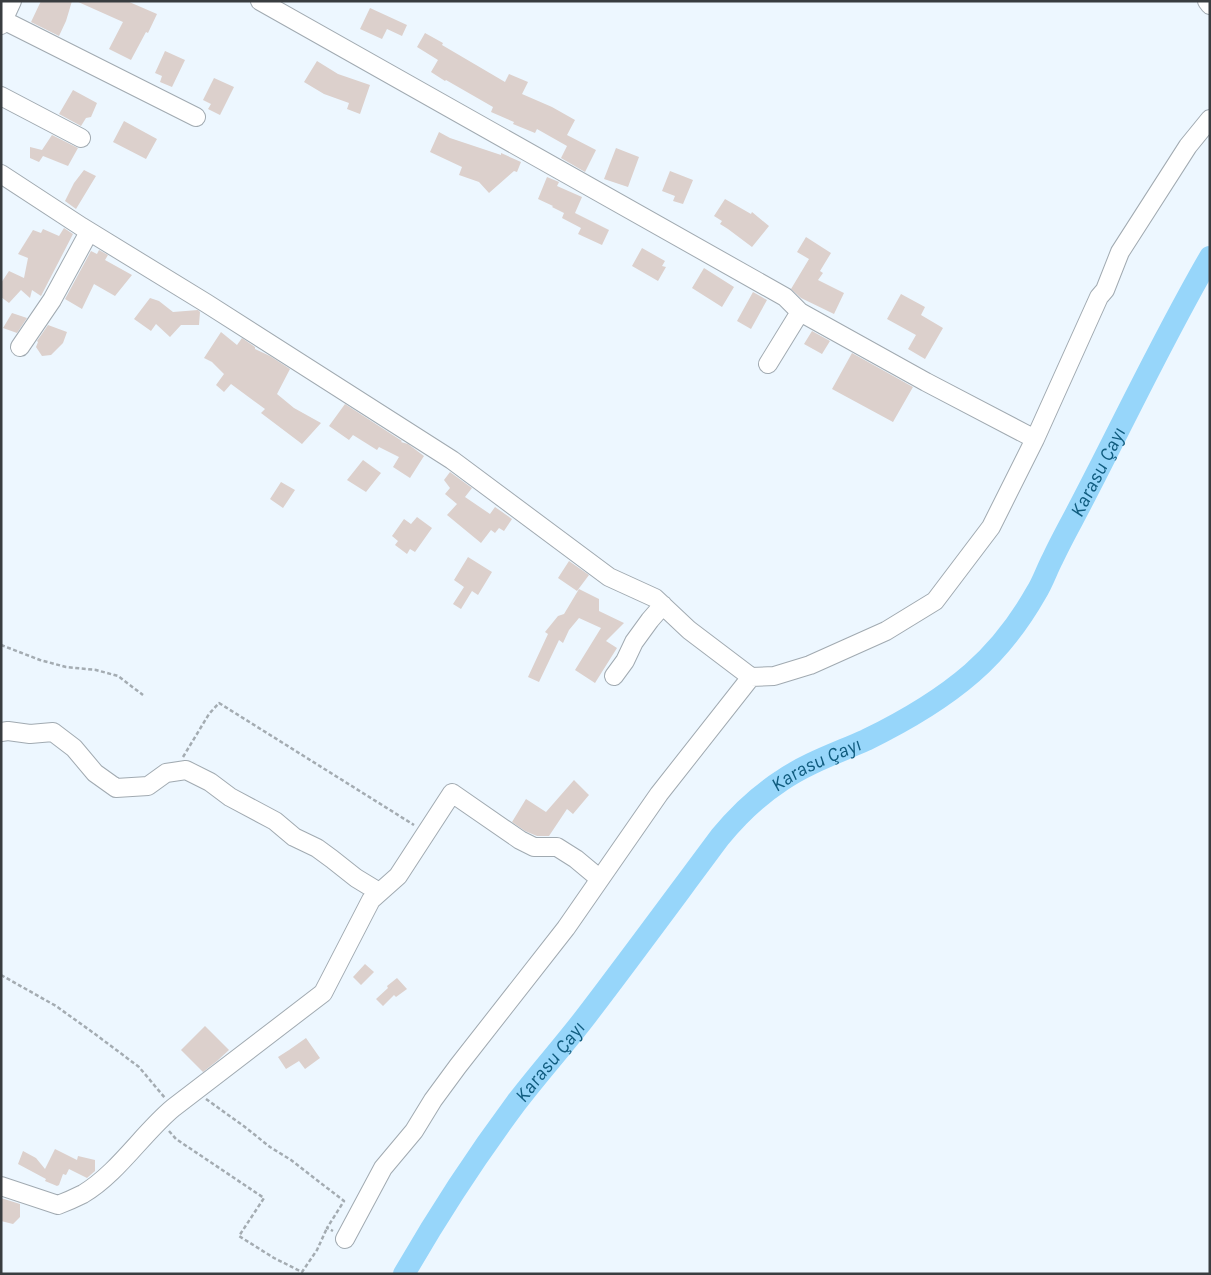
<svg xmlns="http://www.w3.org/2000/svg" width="1211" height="1275" font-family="Karla,sans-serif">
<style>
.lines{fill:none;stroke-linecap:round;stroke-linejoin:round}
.river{stroke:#97d6fa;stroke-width:22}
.building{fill:#dcd0cc}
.minor-casing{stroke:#a1aab1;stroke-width:20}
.path{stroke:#a4acb2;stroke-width:2.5;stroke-dasharray:4 2.5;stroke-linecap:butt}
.minor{stroke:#fff;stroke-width:18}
.labels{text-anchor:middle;stroke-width:4;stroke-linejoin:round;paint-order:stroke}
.water-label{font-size:20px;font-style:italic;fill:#105c7f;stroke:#edf7ff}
</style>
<rect width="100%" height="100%" fill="#edf7ff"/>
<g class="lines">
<!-- river -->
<path class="river" id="s1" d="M404 1274C438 1215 475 1158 516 1103 539 1073 564 1045 587 1015 632 956 676 896 720 837 738 815 758 796 781 781 807 763 837 753 866 740 903 722 941 700 972 673 998 650 1019 623 1036 593 1043 582 1047 569 1053 558 1059 545 1066 532 1073 519 1119 432 1160 343 1210 257"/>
</g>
<!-- building -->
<path class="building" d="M41 1H72L66 21 59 36 31 22Z
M76 1H127L157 14 148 33 146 32 131 60 109 49 123 22Z
M370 8 407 25 402 36 387 29 382 39 360 29Z
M425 33 443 43 442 45 505 82 509 74 528 82 522 94 552 107 575 120 567 135 596 150 585 172 561 158 567 146 537 129 535 133 513 124 514 122 491 112 493 107 446 80 445 81 431 72 438 60 417 47Z
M165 51 185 60 172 87 160 82 162 76 155 73Z
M317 61 338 74 370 85 360 114 347 109 349 103 324 94 304 82Z
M214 78 234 87 220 115 208 109 211 104 203 100Z
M73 90 97 103 91 117 86 118 81 126 59 114Z
M124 121 157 139 146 159 113 142Z
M439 132 450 138 501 155V153L521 162 517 172 514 171 489 193 479 182 459 175 462 167 430 152Z
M52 135 78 148 68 166 43 156 39 162 30 158V147L42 150Z
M616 148 639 157 628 187 604 179Z
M84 170 96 176 76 209 65 201 74 183Z
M670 171 693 180 683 204 673 201 675 196 662 191Z
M547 177 559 182 557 186 582 197 575 213 609 230 602 245 578 234 581 228 562 218 564 213 552 207 553 206 538 199Z
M725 199 751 214 752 212 769 226 752 247 728 229 720 224 722 221 714 216Z
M64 228 73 234 41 296 32 290 30 298 21 290 9 303 1 297V283L9 271 24 278 28 258 18 254 33 230 41 233 43 229 59 236Z
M806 237 831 253 820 271 823 273 818 280 844 293 834 314 801 298 791 289 809 259 797 252Z
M642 248 665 261 662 266 666 267 658 281 632 266Z
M99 250 108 255 105 260 132 275 115 296 94 284 82 309 65 299 91 251 97 254Z
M704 268 734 287 722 307 692 288Z
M753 292 767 300 751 329 737 321Z
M901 294 925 307 921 315 943 328 925 359 908 349 916 335 887 319Z
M150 298 159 301 173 312 198 310 200 312 199 325H181L170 337 156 324 151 331 134 319Z
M12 313 27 318 17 333 3 328Z
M48 325 67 332 63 343 51 355 42 356 36 347 38 342 37 341Z
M812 331 830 341 822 354 804 344Z
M221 332 237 345 242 338 255 347V349L270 356 290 369 277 394 294 408 321 423 302 444 261 413 265 409 231 384 224 392 216 385 224 374 212 362 204 358Z
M852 353 913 387 893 422 832 389Z
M345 404 402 441 401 442 408 444 424 456 410 478 393 467 399 457 379 447 377 450 353 435 349 440 329 426Z
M363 460 381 473 366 492 347 480Z
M450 472 472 488 465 497 490 514 495 507 512 519 504 531 499 528 495 533 491 530 481 543 447 515 457 504 445 494 450 488 444 480Z
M281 482 295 490 283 508 270 499Z
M417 517 432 528 415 552 410 549 407 554 395 545 398 541 392 536 404 519 411 524Z
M468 557 492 572 478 595 472 591 461 609 453 604 464 587 454 580Z
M569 561 589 575 577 591 558 578Z
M579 589 599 599V611L624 623 606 641 617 648 595 683 575 670 601 628 579 618 569 630 563 643 559 640 539 682 528 677 548 634 545 632 558 616 564 614Z
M574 780 589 795 573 814 567 809 549 836H537L525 831 512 822 526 799 546 812Z
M365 964 374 972 361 985 353 977Z
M397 978 407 989 396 997 394 995 383 1006 376 999 388 988 387 986Z
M205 1026 229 1050 217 1061 203 1072 181 1050Z
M306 1038 320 1058 305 1069 299 1061 286 1069 278 1057 289 1050Z
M55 1149 77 1160 78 1156 95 1160V1171L87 1178 69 1169 66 1175 63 1174 59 1185 57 1186 45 1181 46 1179 18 1164 23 1151 36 1158 45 1169Z
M1 1198 20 1204V1217L13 1224 1 1221Z"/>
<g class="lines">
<defs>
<path id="minor" d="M260 1 785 297 800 312 768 364
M1207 1 1210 5
M3 20 196 117
M1 25 12 1
M1 96 81 138
M1 174 82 227 206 303 452 460 609 577 655 598 689 630 751 677 774 676 810 665 886 631 935 601 991 527 1035 439 1099 297 1105 290 1120 252 1188 146 1210 119
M800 312 926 382 1035 439
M20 347 52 300 89 232
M614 676 625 661 634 642 650 620 663 605
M1 732 8 731 30 734 53 732 74 748 95 773 116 788 148 786 166 773 186 770 210 782 230 797 275 821 294 837 317 848 332 859 356 878 379 892
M1 1186 58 1205C66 1202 75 1198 83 1194 117 1174 143 1133 173 1108L323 993 371 900 398 876 452 793 520 840 534 847H557L576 859 600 879
M345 1239 383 1168 414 1131 433 1100 458 1066 566 928 659 794 751 677"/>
</defs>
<!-- minor casing -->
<use href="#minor" class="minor-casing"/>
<!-- path -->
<path class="path" d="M1 645 40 660 66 667 96 670 118 676 143 695
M183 757 209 714 219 703 414 825
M1 975 56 1006 95 1034 139 1067 165 1098
M206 1099 245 1127 270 1147 291 1160 344 1201 327 1228 333 1231
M169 1131 176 1139 264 1198 239 1236 274 1258 302 1272 317 1250 327 1228"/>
<!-- minor -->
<use href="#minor" class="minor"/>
</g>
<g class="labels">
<!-- water labels -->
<g class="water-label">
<text dy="7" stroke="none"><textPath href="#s1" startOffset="1082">Karasu Çayı</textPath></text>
<text dy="7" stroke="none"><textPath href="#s1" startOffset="662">Karasu Çayı</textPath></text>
<text dy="7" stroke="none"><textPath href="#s1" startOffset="258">Karasu Çayı</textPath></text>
</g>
</g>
<!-- border -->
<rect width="1211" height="1275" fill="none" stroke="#393d40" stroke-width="5"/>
</svg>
